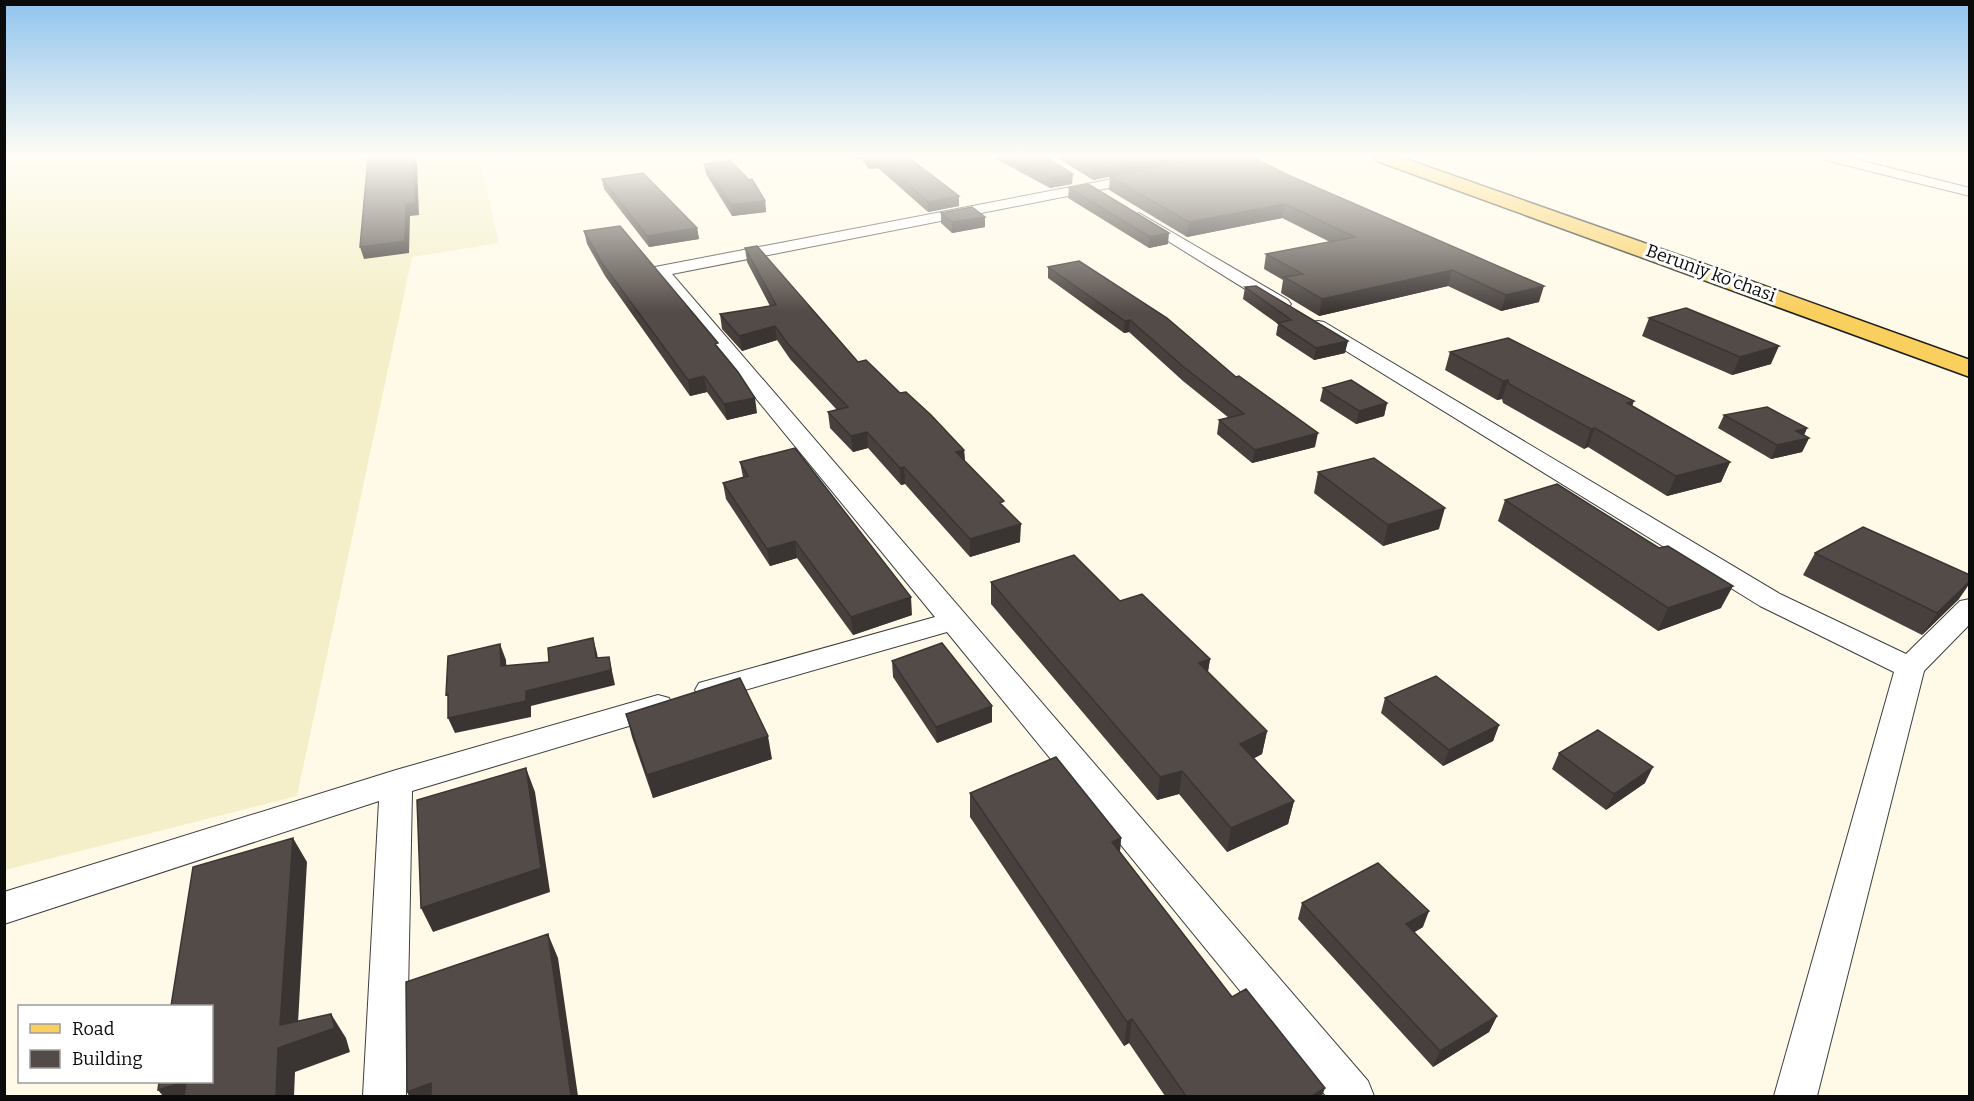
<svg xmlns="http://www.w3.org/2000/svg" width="1974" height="1101" font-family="Bitter,serif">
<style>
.farmland{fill:#f4efc9}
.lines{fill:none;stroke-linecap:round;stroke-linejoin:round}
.minor-casing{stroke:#3e3e3e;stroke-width:2}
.primary-casing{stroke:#1c1c1c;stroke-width:3}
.minor{fill:#fff;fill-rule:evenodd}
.primary{fill:#f9cf5e;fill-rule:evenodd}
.wall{fill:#47403d}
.shaded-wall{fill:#3a3432}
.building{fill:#534b47;stroke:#3a3432;stroke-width:1.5}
.labels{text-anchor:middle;stroke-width:6;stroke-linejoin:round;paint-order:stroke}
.far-street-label{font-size:18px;fill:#0b0b0b;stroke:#fff}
</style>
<rect width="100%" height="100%" fill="#fffae8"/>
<!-- farmland -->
<path class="farmland" d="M5 157H479L499 243 412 257 297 796 5 870Z"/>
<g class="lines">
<defs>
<path id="minor" d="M1824 157H1847L1970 188V196L1825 160Z
M1144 173 1151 177 1149 180 672 274 1368 1081 1374 1096H1326L947 632 710 700 699 697 695 690 699 683 935 617 655 275 653 271 655 267Z
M1139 213 1288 300 1291 304 1288 308H1276L1134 220 1132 217Z
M1318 321 1324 322 1780 594 1906 654 1960 601 1970 599V624L1924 671 1817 1096H1774L1894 672 1760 606 1312 330 1309 326 1312 322Z
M658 695 669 698 673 706 669 714 412 791 406 1096H363L379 801 4 924V892L396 770Z"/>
<path id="primary" d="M1375 157H1400L1701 263 1970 360V377L1377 161Z"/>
</defs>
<!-- minor casing -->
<use href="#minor" class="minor-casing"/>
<!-- primary casing -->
<use href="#primary" class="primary-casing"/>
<!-- minor -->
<use href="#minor" class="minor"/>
<!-- primary -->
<use href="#primary" class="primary"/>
</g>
<!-- wall -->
<path class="wall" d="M852 157H908L959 196V206L928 212 878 168 869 169 861 159H853Z
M998 157H1046L1072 184 1050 188 998 160Z
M1056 157H1208L1093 180Z
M1210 157 1539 302 1501 311 1448 286 1319 316 1281 293 1283 280 1264 269 1266 254 1330 242 1282 218 1187 237 1109 190 1110 177Z
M704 164 765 201 766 212 732 216 706 174Z
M602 179 697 228 699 239 649 247 604 189Z
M1069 188 1168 244 1149 248 1068 198Z
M941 213 985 227 952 233 941 223Z
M584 231 719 350 757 413 727 420 707 392 690 396 605 276 587 244Z
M745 248 858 362 900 393 964 450 965 461 1004 508 1020 542 970 557 905 484 901 485 868 448 853 452 830 428 828 412 837 410 790 359 777 340 742 351 722 329 720 314 770 306 747 262Z
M1079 261 1315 447 1252 463 1217 434 1219 420 1229 418 1183 381 1129 332 1124 333 1048 278V267Z
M1245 287 1345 353 1314 360 1276 335 1278 324 1243 299Z
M1649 318 1771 364 1732 375 1642 336Z
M1450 352 1632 406 1730 462 1721 482 1667 496 1588 447 1584 449 1503 403 1502 399 1497 400 1445 370Z
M1323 388 1387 403 1384 416 1356 424 1320 401Z
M1724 415 1807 428 1804 435 1809 438 1802 452 1771 459 1718 428Z
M740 462 912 615 853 635 797 558 770 566 726 499 723 483 743 477Z
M1318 472 1439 529 1383 546 1314 493Z
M1505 500 1659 548 1721 608 1658 631 1498 521Z
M1815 553 1959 599 1922 635 1803 575Z
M991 582 1120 601 1210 659 1208 672 1267 731 1262 754 1254 758 1294 801 1288 824 1227 852 1179 794 1157 800 991 604Z
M892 661 992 706V722L937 743 893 677Z
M1385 698 1499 725 1493 741 1443 766 1381 713Z
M626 714 772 759 653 798 632 737Z
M1559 753 1645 783 1606 810 1552 769Z
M970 793 1121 838 1120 852 1232 997 1322 1096H1165L1129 1043 1124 1046 970 817Z
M1302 903 1423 927 1414 932 1497 1016 1489 1032 1433 1067 1298 919Z"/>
<!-- shaded-wall -->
<path class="shaded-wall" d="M414 157H415L417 164 419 215 410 216 409 253 364 259 360 247 406 204Z
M853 157H861V159H853Z
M1160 157H1208L1093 180 1094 170Z
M878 159V168L869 169 868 160Z
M1073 174 1072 184 1050 188V178Z
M959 196V206L928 212V202Z
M765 201 766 212 732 216 731 205Z
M1285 204 1282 218 1187 237 1189 222Z
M985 217V227L952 233V222Z
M697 228 699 239 649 247 647 236Z
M1169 233 1168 244 1149 248 1150 237Z
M1452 270 1448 286 1319 316 1322 299Z
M1544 286 1539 302 1501 311 1506 295Z
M1130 320 1129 332 1124 333 1125 321Z
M775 326 777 340 742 351 739 336Z
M1348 341 1345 353 1314 360 1316 348Z
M1779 346 1771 364 1732 375 1740 357Z
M704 376 707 392 690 396 688 380Z
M1508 380 1502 399 1497 400 1503 381Z
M755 398 757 413 727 420 724 404Z
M1634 401 1627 421V403Z
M1387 403 1384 416 1356 424 1359 411Z
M1595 428 1588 447 1584 449 1591 429Z
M1807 428 1802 440 1809 438 1802 452 1771 459 1777 445 1796 431Z
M867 432 868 448 853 452 851 436Z
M1318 433 1315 447 1252 463 1255 450Z
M964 450 965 466 956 452Z
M1730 462 1721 482 1667 496 1676 476Z
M904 467 905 484 901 485 900 468Z
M1445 508 1439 529 1383 546 1388 525Z
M1021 524 1020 542 970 557V539Z
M795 541 797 558 770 566 767 549Z
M1970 581V583L1959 599 1922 635 1937 613Z
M1733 586 1721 608 1658 631 1668 608Z
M911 597 912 615 853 635 851 617Z
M593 638 597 653 600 672 609 657 615 685 531 706V717L455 733 448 718 526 691 596 658Z
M500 644 506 660 507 682 501 666Z
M1210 659 1206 682 1199 663Z
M992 706V722L937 743 936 727Z
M1499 725 1493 741 1443 766 1449 750Z
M1267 731 1262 754 1236 768 1240 744Z
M768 736 772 759 653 798 647 775Z
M1653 767 1645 783 1606 810 1614 794Z
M526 768 535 792 550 892 433 932 421 908Z
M1182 771 1179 794 1157 800 1160 777Z
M1294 801 1288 824 1227 852 1231 828Z
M293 838 307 862 297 1041 331 1014 346 1038 350 1052 295 1072 294 1096H276L278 1048Z
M1121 838 1119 861 1112 842Z
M1429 911 1423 927 1400 941 1406 924Z
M548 934 558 958 578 1096H571Z
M1497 1016 1489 1032 1433 1067 1440 1051Z
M1132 1019 1129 1043 1124 1046 1127 1022Z
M183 1082H188L200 1096H163L158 1090Z
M431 1083 439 1096H409L407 1092Z
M1325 1088 1322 1096H1312Z"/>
<!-- building -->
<path class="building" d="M368 157H414L415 203 406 204 405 241 360 247Z
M866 157H908L959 196 928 202 878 159 868 160Z
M1011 157H1046L1073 174 1050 178Z
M1072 157H1160L1094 170Z
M1210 157H1253L1288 175 1544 286 1506 295 1452 270 1322 299 1284 277 1303 274 1266 254 1355 237 1285 204 1189 222 1110 177Z
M730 160 749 180 752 179 765 201 731 205 704 164Z
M643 173 697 228 647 236 602 179Z
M1088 184 1169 233 1150 237 1069 188Z
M972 207 985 217 952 222 941 213Z
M620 226 718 343 715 344 738 372 755 398 724 404 704 376 688 380 602 263 584 231Z
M757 246 858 362 866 360 900 393 906 392 931 415 964 450 956 452 1004 501 1000 503 1021 524 970 539 904 467 900 468 867 432 851 436 828 412 848 407 788 344 775 326 739 336 720 314 776 305 745 248Z
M1079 261 1167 318 1236 377 1239 376 1318 433 1255 450 1219 420 1244 414 1185 368 1130 320 1125 321 1048 267Z
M1256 286 1348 341 1316 348 1278 323 1291 320 1245 287Z
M1686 308 1779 346 1740 357 1649 318Z
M1508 338 1634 401 1627 403 1730 462 1676 476 1595 428 1591 429 1509 384 1508 380 1503 381 1450 352Z
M1351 380 1387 403 1359 411 1323 388Z
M1767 407 1807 428 1796 431 1809 438 1777 445 1724 415Z
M795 448 911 597 851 617 795 541 767 549 723 483 748 476 740 462Z
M1374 458 1445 508 1388 525 1318 472Z
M1557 484 1659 548 1668 546 1733 586 1668 608 1505 500Z
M1863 527 1970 575V581L1937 613 1815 553Z
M1074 555 1120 601 1142 594 1210 659 1199 663 1267 731 1240 744 1294 801 1231 828 1182 771 1160 777 991 582Z
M593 638 596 658 609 657 611 670 526 691V701L448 718V694L446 695 448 656 500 644 501 666 549 662 548 648Z
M942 643 992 706 936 727 892 661Z
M1436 676 1499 725 1449 750 1385 698Z
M740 678 768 736 647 775 626 714Z
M1598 730 1653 767 1614 794 1559 753Z
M1056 757 1121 838 1112 842 1232 997 1246 989 1325 1088 1312 1096H1186L1132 1019 1127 1022 970 793Z
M526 768 541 868 421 908 417 800Z
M293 838 280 1025 331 1014 335 1028 278 1048 276 1096H184L186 1082H212V1006H171L193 867Z
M1378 863 1429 911 1406 924 1497 1016 1440 1051 1302 903Z
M548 934 571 1096H431V1083L407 1092 406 982Z
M159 1082H183L158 1090Z"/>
<!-- sky -->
<linearGradient id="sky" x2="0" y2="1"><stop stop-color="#90c4ee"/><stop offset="0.5" stop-color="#fffdf5"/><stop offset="1" stop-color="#fffdf5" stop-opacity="0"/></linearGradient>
<rect width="1974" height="312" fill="url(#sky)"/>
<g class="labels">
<!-- far-street labels -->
<g class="far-street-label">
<text transform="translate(1711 273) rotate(20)" y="6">Beruniy ko'chasi</text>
</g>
</g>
<!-- border -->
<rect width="1974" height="1101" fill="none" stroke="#0b0b0b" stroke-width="12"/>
<!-- legend -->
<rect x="18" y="1005" width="195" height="78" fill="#ffffff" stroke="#9d9d9d" stroke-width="1.5"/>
<rect x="30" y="1024" width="30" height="9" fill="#f9cf5e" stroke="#9d9d9d" stroke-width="1.5"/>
<text x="72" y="1035" font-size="18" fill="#0b0b0b">Road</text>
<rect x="30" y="1050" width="30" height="18" fill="#534b47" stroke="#9d9d9d" stroke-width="1.5"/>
<text x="72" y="1065" font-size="18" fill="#0b0b0b">Building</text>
</svg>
